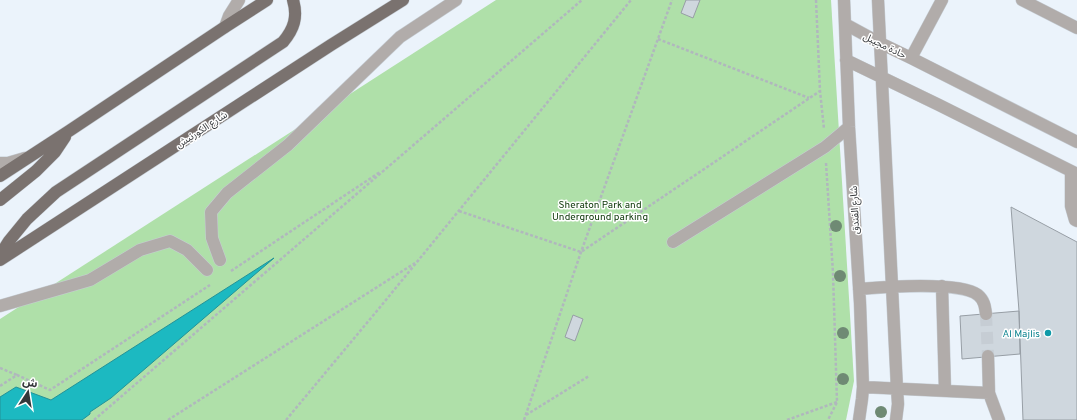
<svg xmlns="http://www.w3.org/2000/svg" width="1077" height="420" font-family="Overpass,'Noto Sans Arabic',sans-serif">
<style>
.green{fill:#afe0a9}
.water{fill:#1cb9c1;stroke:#239298}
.building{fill:#cfd7de;stroke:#979ea5}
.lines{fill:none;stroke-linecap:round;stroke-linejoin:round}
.minor-tunnel{stroke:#c6cdd4;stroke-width:12;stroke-dasharray:12 6;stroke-linecap:butt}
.minor-casing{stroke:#c6cdd4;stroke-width:13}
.major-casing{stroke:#c6cdd4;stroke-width:13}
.path{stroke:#b0b7bd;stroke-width:2.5;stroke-dasharray:3 2;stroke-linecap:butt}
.minor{stroke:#b1acaa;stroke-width:12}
.major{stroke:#7a726f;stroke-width:12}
.tree{fill:#6f8a74}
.culture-dot{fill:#0f9aa8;stroke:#fff;stroke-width:1.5}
.labels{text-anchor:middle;stroke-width:3;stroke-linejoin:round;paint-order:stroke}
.street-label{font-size:10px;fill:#34373a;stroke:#fff}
.park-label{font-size:10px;fill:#093505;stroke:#fff}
.culture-label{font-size:10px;fill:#0d838f;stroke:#fff;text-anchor:end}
</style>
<rect width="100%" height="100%" fill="#ebf3fb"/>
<!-- green -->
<path class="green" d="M496 0H831L854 381 846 420H0V319Z"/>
<!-- water -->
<path class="water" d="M274 258 111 398 90 412V414L82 420H0V397L16 387 51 400Z"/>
<!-- building -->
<path class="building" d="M686 0H700L693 18 681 13Z
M1011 207 1077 242V420H1023L1019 311Z
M1019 311 1020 354 962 359 960 316Z
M573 315 583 319 575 341 565 337Z"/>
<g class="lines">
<!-- minor-tunnel -->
<path class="minor-tunnel" d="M986 314 988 356"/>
<defs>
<path id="minor" d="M844 0 849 127 860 303 863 387 862 399 859 420
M878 0 897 389 898 404 896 420
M1022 0 1077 28
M845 24 880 43 911 58 1077 142
M225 27 229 16 239 0
M911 58 942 0
M846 60 939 105 1077 174
M0 163H8L25 158
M1071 172V206L1075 220 1077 221
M673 242 825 147 849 127
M220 260 212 238 211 212 227 193 288 145 400 37 456 0
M942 286 945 391
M859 289C883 287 960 281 978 295 984 300 985 306 986 314
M0 306 90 280 140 250 170 241 187 250 207 270
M988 356 989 393 999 420
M863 387 989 393"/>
<path id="major" d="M0 176 69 131 225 27 267 0
M0 200 36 171 55 152 65 137
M0 255 9 241 27 219 56 192 283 42C294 29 298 17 293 0
M0 260 331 45 403 0"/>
</defs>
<!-- minor casing -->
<use href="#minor" class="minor-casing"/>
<!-- major casing -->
<use href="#major" class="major-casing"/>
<!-- path -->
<path class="path" d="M816 0 820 91 824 129
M658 39 809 98
M826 163 833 273 837 402 828 420
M459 211 581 252 820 91
M231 271 380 172
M0 368 17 375
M0 386 17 375 50 390 210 285
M526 415 589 376
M94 420 582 0
M168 420 415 263
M286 420 381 306 631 0
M524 420 581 252 672 0
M787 420 837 402"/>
<!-- minor -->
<use href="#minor" class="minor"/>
<!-- major -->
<use href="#major" class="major"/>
</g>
<!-- trees -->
<g class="tree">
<circle cx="836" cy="226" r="6"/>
<circle cx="840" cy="276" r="6"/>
<circle cx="843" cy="333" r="6"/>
<circle cx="843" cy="379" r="6"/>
<circle cx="881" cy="412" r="6"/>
</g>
<!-- markers -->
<circle class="culture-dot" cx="1048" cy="333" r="4"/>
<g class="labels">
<!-- street labels -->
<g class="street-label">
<text transform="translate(885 45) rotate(26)" y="4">حادة مجيبل</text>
<text transform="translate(201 129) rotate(-33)" y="4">شارع الكورنيش</text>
<text transform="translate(854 210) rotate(-93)" y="4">شارع الفندق</text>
</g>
<!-- park labels -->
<g class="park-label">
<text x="600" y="208">Sheraton Park and<tspan x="600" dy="12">Underground parking</tspan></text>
</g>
<!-- culture labels -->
<g class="culture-label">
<text x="1040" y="337">Al Majlis</text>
</g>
</g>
<!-- north arrow -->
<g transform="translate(28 392) rotate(12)" stroke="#ffffff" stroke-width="3" paint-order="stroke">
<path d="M0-3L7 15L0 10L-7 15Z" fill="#34373a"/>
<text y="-6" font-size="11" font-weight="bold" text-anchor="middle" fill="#34373a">ش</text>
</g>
</svg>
